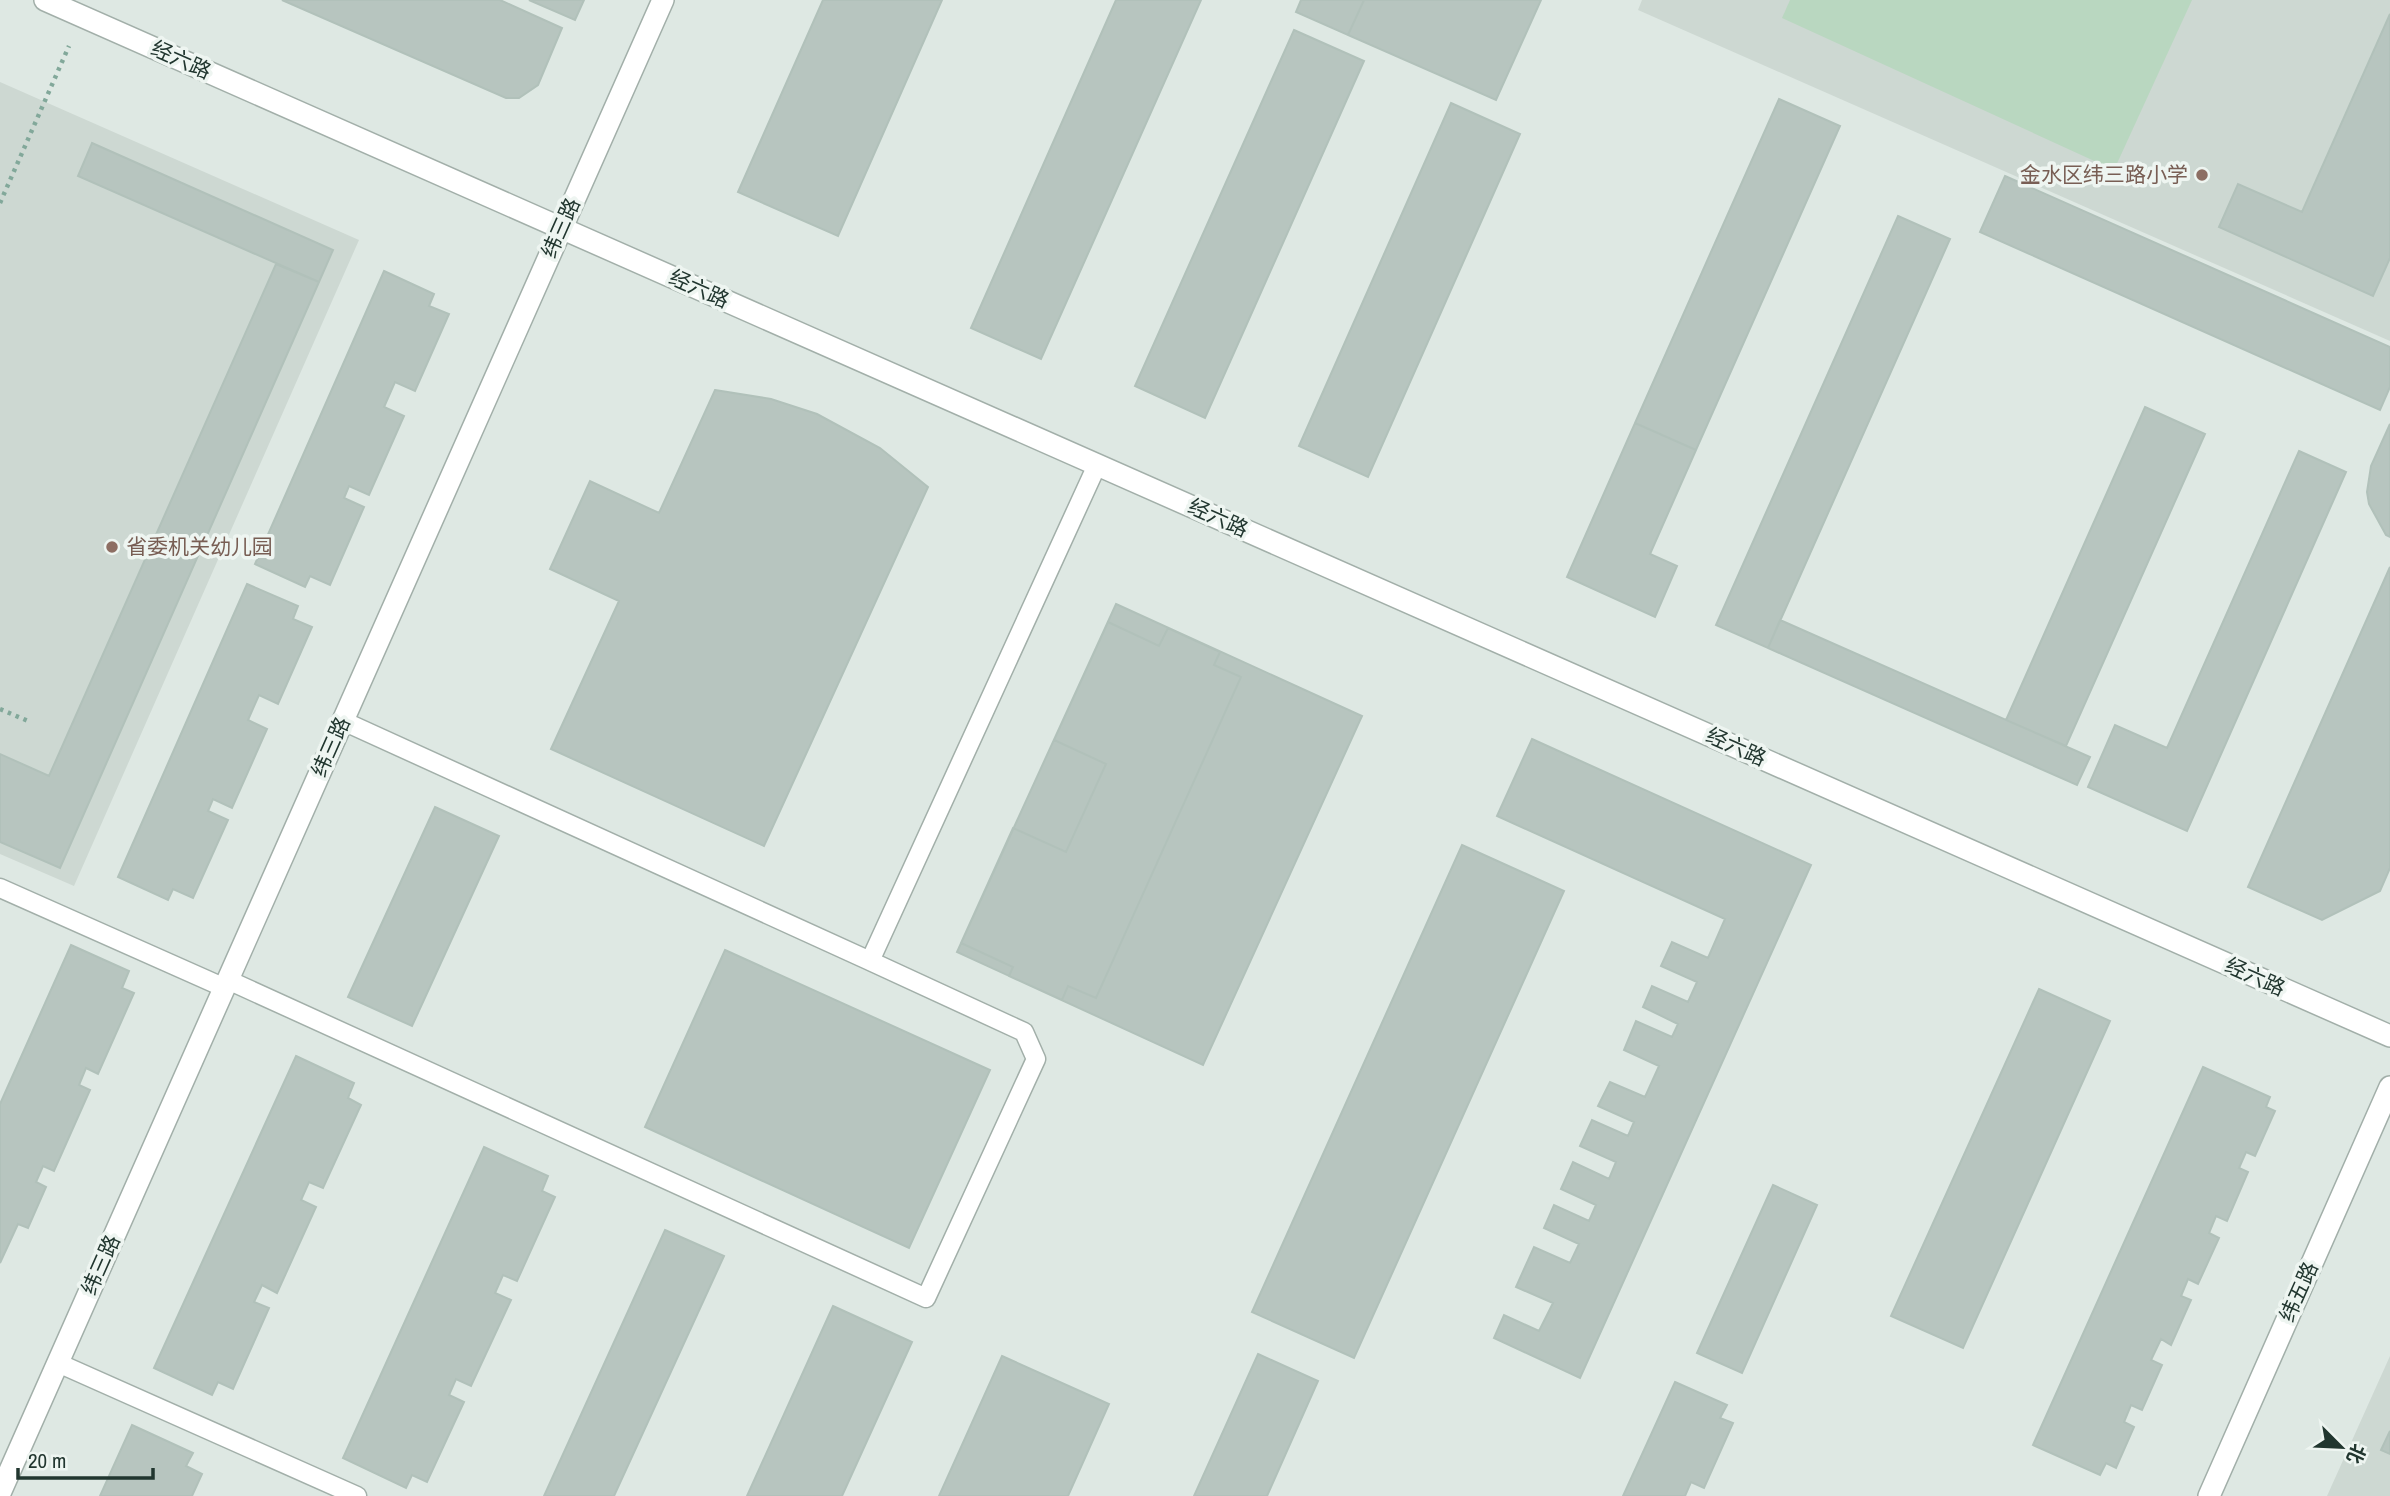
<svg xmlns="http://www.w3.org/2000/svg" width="2390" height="1496" font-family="'Archivo Narrow','Noto Sans SC',sans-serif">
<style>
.built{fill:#cdd8d2}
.green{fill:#b9d7c0}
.building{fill:#b7c5bf;stroke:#b1c1ba;stroke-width:2}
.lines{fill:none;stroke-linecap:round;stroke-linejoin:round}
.lane-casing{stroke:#a2afa9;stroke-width:21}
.street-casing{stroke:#a2afa9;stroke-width:24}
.path{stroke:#82a89a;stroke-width:4.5;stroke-dasharray:3.5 5;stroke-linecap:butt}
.lane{stroke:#fff;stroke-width:18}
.street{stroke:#fff;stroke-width:21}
.education-dot{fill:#8d6e63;stroke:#eef5f1;stroke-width:2.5}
.labels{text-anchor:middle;stroke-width:7;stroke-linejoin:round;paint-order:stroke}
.street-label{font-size:21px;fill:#21362f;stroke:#eef5f1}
.education-label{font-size:21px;fill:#785e54;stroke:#eef5f1;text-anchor:end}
</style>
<rect width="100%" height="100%" fill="#dee8e3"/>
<!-- built -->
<path class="built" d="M1642 0H2390V341L1638 10Z
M0 82 359 240 74 886 0 854Z
M2390 1356V1496H2327Z"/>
<!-- green -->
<path class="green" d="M1790 0H2192L2114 170 1782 18Z"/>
<!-- building -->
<path class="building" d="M282 0H500L562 28 538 85 519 98H506Z
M529 0H584L575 20Z
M823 0H942L838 236 738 192Z
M1116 0H1201L1041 359 971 328Z
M1301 0H1364L1348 35 1296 12Z
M1364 0H1541L1496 100 1348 35Z
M2390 14V258L2373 296 2219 227 2238 184 2302 212Z
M1294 30 1364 61 1205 418 1135 386Z
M1779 99 1840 126 1696 450 1635 423Z
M1451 103 1520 134 1368 477 1299 446Z
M92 143 333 250 319 282 78 176Z
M2005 176 2390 347V387L2380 410 1980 232Z
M1898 216 1950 239 1768 648 1716 625Z
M276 264 319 282 60 868 0 842V754L49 776Z
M384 271 434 294 429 306 449 314 415 391 395 382 384 407 404 416 369 495 349 486 344 498 364 507 330 585 310 576 305 587 255 564Z
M715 390 771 399 817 414 880 448 928 487 764 846 551 749 619 601 550 569 590 481 659 513Z
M2145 407 2205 434 2066 746 2006 720Z
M1635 423 1696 450 1650 554 1677 566 1655 617 1567 577Z
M2390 424V537L2386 535 2369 504 2367 492 2371 466Z
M2299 451 2346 472 2187 831 2088 787 2115 725 2167 748Z
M2390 567V868L2380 891 2322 920 2248 887Z
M247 584 298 606 293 619 312 627 278 704 259 695 248 720 267 729 232 808 213 799 208 811 228 820 193 898 173 889 168 900 118 877Z
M1116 604 1362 716 1203 1065 957 952Z
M1780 620 2090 757 2077 785 1768 648Z
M1108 622 1159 646 1168 628 1220 652 1214 665 1241 677 1096 998 1068 986 1062 1000 1009 976 1013 967 961 943 1013 828 1066 852 1106 764 1054 740Z
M1532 739 1811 865 1580 1378 1494 1338 1504 1315 1539 1331 1553 1303 1516 1287 1534 1247 1570 1263 1579 1244 1544 1228 1554 1205 1589 1221 1596 1205 1561 1189 1573 1162 1609 1179 1616 1162 1580 1146 1592 1120 1628 1136 1634 1122 1598 1106 1610 1082 1645 1097 1659 1066 1624 1050 1636 1021 1672 1037 1678 1024 1643 1007 1652 986 1688 1002 1697 982 1661 966 1672 942 1708 958 1725 919 1497 816Z
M435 807 499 836 412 1026 348 997Z
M1462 845 1564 891 1354 1358 1252 1312Z
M71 945 129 971 122 988 134 993 98 1074 86 1068 79 1085 90 1090 54 1171 43 1166 36 1182 46 1187 28 1228 18 1224 0 1263V1104Z
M725 950 990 1070 909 1248 645 1127Z
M2039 989 2110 1021 1963 1348 1891 1316Z
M296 1056 354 1083 348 1098 361 1105 323 1188 309 1182 301 1200 316 1207 277 1293 262 1285 254 1302 269 1308 233 1389 218 1382 212 1395 154 1368Z
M2203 1067 2270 1097 2266 1107 2275 1111 2255 1156 2246 1152 2239 1168 2248 1172 2227 1221 2216 1216 2209 1233 2219 1238 2198 1284 2188 1279 2181 1296 2191 1300 2171 1345 2161 1339 2151 1360 2162 1365 2142 1410 2131 1405 2124 1422 2134 1427 2116 1468 2106 1463 2100 1475 2033 1445Z
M484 1147 548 1176 542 1191 555 1197 517 1281 503 1275 495 1293 511 1300 471 1386 456 1379 449 1395 464 1402 427 1482 412 1475 406 1488 343 1458Z
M1773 1185 1817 1205 1742 1373 1697 1353Z
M665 1230 724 1256 614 1496H544Z
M833 1306 912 1342 842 1496H747Z
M1258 1354 1318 1381 1267 1496H1194Z
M1002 1356 1109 1404 1068 1496H939Z
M1675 1382 1727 1405 1720 1418 1733 1423 1704 1488 1691 1482 1685 1496H1623Z
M132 1425 193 1453 186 1466 202 1474 192 1496H100Z
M2390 1431V1454L2381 1450Z"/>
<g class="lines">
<defs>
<path id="lane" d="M343 721 870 961
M0 888 225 988
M228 980 926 1298 1036 1059 1024 1032 870 961 1097 465
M58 1363 357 1496"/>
<path id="street" d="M45 0 2390 1036
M0 1493 663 0
M2209 1496 2390 1087"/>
</defs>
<!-- lane casing -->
<use href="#lane" class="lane-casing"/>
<!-- street casing -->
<use href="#street" class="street-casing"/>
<!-- path -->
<path class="path" d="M0 203 69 46
M0 709 28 721"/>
<!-- lane -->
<use href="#lane" class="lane"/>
<!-- street -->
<use href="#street" class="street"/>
</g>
<!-- markers -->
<g class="education-dot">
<circle cx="2202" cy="175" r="7"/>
<circle cx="112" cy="547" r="7"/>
</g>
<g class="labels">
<!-- street labels -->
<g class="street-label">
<text transform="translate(181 60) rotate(24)" y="7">经六路</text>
<text transform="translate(561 228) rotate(-66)" y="7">纬三路</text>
<text transform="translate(699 289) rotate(24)" y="7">经六路</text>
<text transform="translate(1218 518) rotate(24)" y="7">经六路</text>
<text transform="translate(331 747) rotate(-66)" y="7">纬三路</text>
<text transform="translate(1736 747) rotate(24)" y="7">经六路</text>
<text transform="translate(2255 977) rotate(24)" y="7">经六路</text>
<text transform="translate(101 1265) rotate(-66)" y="7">纬三路</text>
<text transform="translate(2299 1292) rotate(-66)" y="7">纬五路</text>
</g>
<!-- education labels -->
<g class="education-label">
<text x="2188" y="182">金水区纬三路小学</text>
<text x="126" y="554" text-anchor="start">省委机关幼儿园</text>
</g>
</g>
<!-- north arrow -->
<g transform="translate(2341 1447) rotate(114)" stroke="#eef5f1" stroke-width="5" paint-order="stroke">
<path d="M0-5L12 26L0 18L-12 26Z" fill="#21362f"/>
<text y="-10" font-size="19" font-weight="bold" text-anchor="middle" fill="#21362f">北</text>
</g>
<!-- scale -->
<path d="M18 1468v10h135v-10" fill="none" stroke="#21362f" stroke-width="3.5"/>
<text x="28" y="1468" font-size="21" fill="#21362f" stroke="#eef5f1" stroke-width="5" paint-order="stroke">20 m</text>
</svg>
